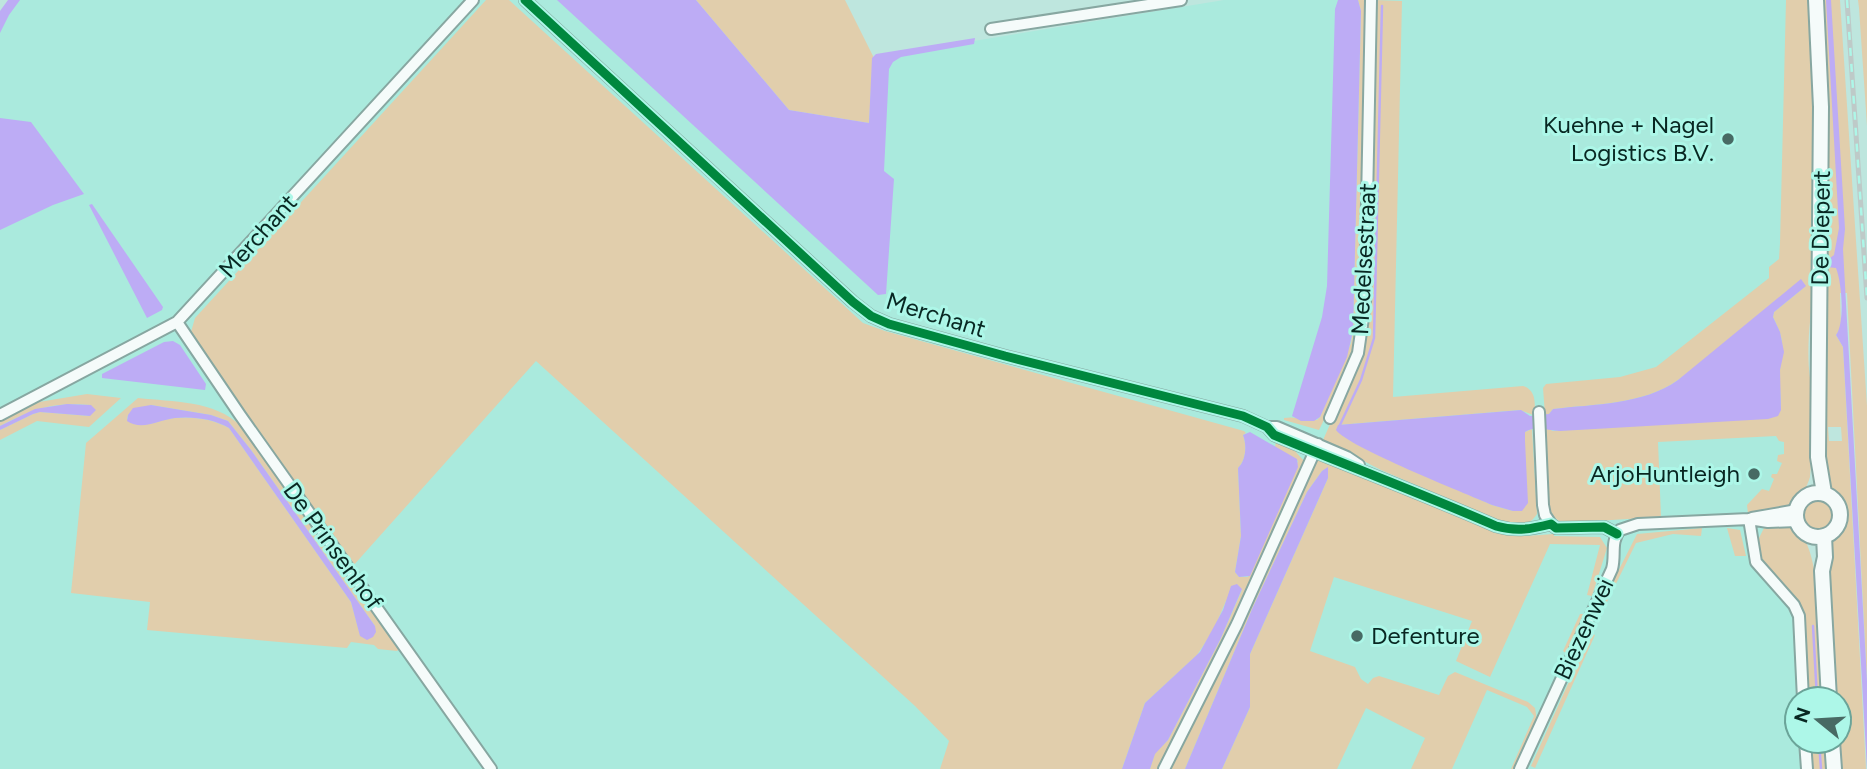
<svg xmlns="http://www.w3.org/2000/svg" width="1867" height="769" font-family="Figtree,sans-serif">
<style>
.built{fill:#aaeadd}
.green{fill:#e1ceac;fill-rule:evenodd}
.water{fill:#bdacf5}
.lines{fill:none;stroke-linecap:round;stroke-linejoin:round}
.stream{stroke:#bdacf5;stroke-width:2.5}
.minor-casing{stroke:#87a7a1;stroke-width:14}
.major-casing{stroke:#87a7a1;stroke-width:18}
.minor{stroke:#f5fbfa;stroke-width:10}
.major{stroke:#f5fbfa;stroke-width:14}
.rail-casing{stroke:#becac8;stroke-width:5}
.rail{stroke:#adf7e8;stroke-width:2.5;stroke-dasharray:8;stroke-linecap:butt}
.cycleway-casing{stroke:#adf7e8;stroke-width:13}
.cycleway{stroke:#00873e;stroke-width:9}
.poi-dot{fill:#486a64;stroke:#adf7e8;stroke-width:2.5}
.labels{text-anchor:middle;stroke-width:6;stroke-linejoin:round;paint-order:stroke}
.poi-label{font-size:24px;fill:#082722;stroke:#adf7e8;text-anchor:end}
.street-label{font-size:24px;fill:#082722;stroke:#adf7e8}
</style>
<rect width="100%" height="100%" fill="#bee6de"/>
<!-- built -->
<path class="built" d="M11 0H590L834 228 888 55 1224 0H1810L1804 388 1780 484 1816 699H1797V741H1818L1819 769H0V19Z"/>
<!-- green -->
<path class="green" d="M486 0H509L863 323 885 331 1244 431 1246 433 1243 435C1247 446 1246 460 1238 468L1241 536 1235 572 1239 577H1248L1298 461 1275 447 1276 442 1295 451 1305 462 1223 645 1158 769H1150L1155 753 1168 740 1220 640 1242 590 1226 601 1213 631 1197 655 1145 703 1122 769H940L949 741 915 706 536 361 353 566 242 410 191 332 195 318Z
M696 0H845L873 56 869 123 789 110Z
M1358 0H1368L1360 328 1348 371 1319 430 1284 420V418C1295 416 1306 420 1317 420L1320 417 1351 343 1353 331 1361 11Z
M1375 0 1402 1 1393 397 1523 386C1535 390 1535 400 1535 412H1533V415L1520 410 1338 425 1363 447 1492 505 1513 511 1525 432 1532 429 1537 514C1529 526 1521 526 1507 524L1381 470 1323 440 1361 355Z
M1786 0H1811L1815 74 1814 294C1809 319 1804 373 1815 396L1810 477C1800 510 1777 509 1748 514L1747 505 1762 489 1769 491 1774 479 1771 477 1772 474H1777L1782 463 1777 461 1778 455 1784 454V442L1779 441 1776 436 1658 442 1661 517 1562 523 1555 518 1548 507 1546 428 1553 431 1599 428 1781 410C1781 397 1779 383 1780 370 1782 345 1786 343 1773 317L1774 312 1806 286 1678 380C1643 405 1594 404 1553 409L1549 414 1545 415 1543 388 1546 384 1620 377 1656 367 1769 278V267L1779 259 1780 243Z
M1820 0H1840L1867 406V681L1847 293H1840L1841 328 1836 335 1843 347 1866 769H1839V699H1835L1828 552C1831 541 1838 537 1843 528 1855 506 1833 495 1826 477ZM1828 427H1841L1842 441H1829Z
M1858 0H1867V126L1859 8Z
M87 394 121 398 89 427 37 421 0 440V430L33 414 40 412 90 416 91 405C51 402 34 409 0 426V421L39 402Z
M138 398C173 402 214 400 241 426L399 649 397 651 378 649 374 645 351 642 347 648 147 630 150 602 71 593 86 443ZM151 405 211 415 228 421 251 450 375 626 360 635 351 602 229 428C213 419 193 416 174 418 152 421 149 430 127 419L128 415Z
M1316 457 1505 533 1526 536 1554 534V536L1600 537 1607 548 1592 596 1587 595 1600 545 1550 544 1490 677 1456 661 1472 621 1334 577 1310 651 1355 667 1361 679 1368 684 1373 678 1379 676 1439 695 1448 676 1455 672 1528 702 1535 708 1537 720 1515 769H1511L1534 716 1527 707 1487 690 1452 769H1411L1425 738 1366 708 1337 769H1222L1250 707V654L1328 478V468L1322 471 1307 492 1253 607 1185 769H1170Z
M1803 514a15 15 0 1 1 30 0a15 15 0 1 1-30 0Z
M1778 524C1788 526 1796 528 1802 536 1822 560 1822 665 1824 699H1807L1802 611 1764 564 1758 551 1757 542 1765 526Z
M1702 528 1701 536 1673 534 1636 543 1604 608 1601 605 1637 534Z
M1727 528 1740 530 1746 556H1735Z
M1580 614H1584L1567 654 1563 651Z
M1591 633 1595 635 1535 768 1531 766Z
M1810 741H1826L1828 769H1811Z"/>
<!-- water -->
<path class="water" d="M8 0H20L9 15 0 33V11Z
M557 0H696L789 110 869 123 872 58 876 54 975 38 974 44 901 57 893 62 889 69 884 171 894 179 886 294 878 295Z
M1338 0H1358L1361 11 1353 331 1347 357 1320 417 1314 421H1301L1292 416 1322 317 1327 286 1335 9Z
M1826 0H1831L1845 229 1843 249 1867 681V769L1843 347 1836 335C1845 323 1842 283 1836 268L1827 267 1826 261 1834 255 1839 228Z
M0 118 31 122 84 194 53 205 0 230Z
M92 204 163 307 162 310 147 318 89 205Z
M1801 279 1806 286 1774 312 1773 317 1780 332 1784 352 1780 370 1781 410 1778 416 1768 419 1560 431C1548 431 1537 425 1525 432V441L1528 503 1522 511H1513L1492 505C1465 493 1348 447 1336 430L1338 425 1521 410 1530 416 1549 414 1553 409C1594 404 1643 405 1678 380Z
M173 341 180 345 206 384 205 390 102 378V374L164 342Z
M67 404 91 405 96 410 90 416 40 412 33 414 0 430V426L35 409Z
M151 405 211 415 228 421 251 450 375 626 376 632 373 637 367 640 360 636 351 602 229 428C214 419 193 416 175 418 159 420 142 431 127 421L128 415 133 408Z
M1250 432 1297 459 1298 467 1250 576 1239 577 1235 572 1241 536 1238 468C1246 460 1247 445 1243 435Z
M1328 467V478L1250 654V707L1222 769H1185L1253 607 1307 492 1322 471Z
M1237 584 1242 589 1220 640 1168 740 1155 754 1150 769H1122L1145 703 1200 652 1223 610 1231 586Z"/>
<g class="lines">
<!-- stream -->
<path class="stream" d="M1340 425 1361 380 1374 338 1382 6
M1813 626 1817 699
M1819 741 1821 769"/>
<defs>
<path id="minor" d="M525 0 853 302 871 316 889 324 1005 356 1243 416 1267 427 1274 435C1348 466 1423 494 1496 526 1517 532 1531 529 1551 524L1556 528 1604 527 1617 534
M991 29 1181 0
M177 322 240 415 491 769
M1539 412 1543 505 1545 515 1551 524
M0 415 177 322 473 0
M1330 418 1358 353 1365 304 1371 0
M1267 427H1277L1347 457 1359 465
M1752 518 1797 510
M1749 519 1756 562 1794 605 1799 616 1803 699
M1805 741 1807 769
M1164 769 1237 624 1318 444
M1520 769 1612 569C1616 555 1610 542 1620 530L1638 524 1749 519 1768 522 1797 521"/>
<path id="major" d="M1816 0 1821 107 1818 457 1824 493
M1796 515a22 22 0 1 1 44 0a22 22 0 1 1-44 0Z
M1824 536 1825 557 1822 571 1829 699
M1832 741 1834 769"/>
</defs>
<!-- minor casing -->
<use href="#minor" class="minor-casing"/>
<!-- major casing -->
<use href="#major" class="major-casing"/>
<!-- minor -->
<use href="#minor" class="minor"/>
<!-- major -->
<use href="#major" class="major"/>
<defs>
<path id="rail" d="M1847 0 1867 298"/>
</defs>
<!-- rail casing -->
<use href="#rail" class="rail-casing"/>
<!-- rail -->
<use href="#rail" class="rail"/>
<defs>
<path id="cycleway" d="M525 0 853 302 871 316 889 324 1005 356 1243 416 1267 427 1274 435C1348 466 1423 494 1496 526 1517 532 1531 529 1551 524L1556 528 1604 527 1617 534"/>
</defs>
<!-- cycleway casing -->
<use href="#cycleway" class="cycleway-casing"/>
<!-- cycleway -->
<use href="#cycleway" class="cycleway"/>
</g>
<!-- markers -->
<g class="poi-dot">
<circle cx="1728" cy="139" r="7"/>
<circle cx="1754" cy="474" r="7"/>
<circle cx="1357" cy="636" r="7"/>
</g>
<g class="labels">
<!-- poi labels -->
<g class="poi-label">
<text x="1714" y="133">Kuehne + Nagel<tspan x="1714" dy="28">Logistics B.V.</tspan></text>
<text x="1740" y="482">ArjoHuntleigh</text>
<text x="1371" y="644" text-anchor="start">Defenture</text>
</g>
<!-- street labels -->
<g class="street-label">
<text transform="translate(1821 228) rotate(-89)" y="8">De Diepert</text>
<text transform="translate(258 236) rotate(-48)" y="8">Merchant</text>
<text transform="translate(1364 259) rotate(-87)" y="8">Medelsestraat</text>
<text transform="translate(936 315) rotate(17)" y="8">Merchant</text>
<text transform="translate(333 546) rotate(54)" y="8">De Prinsenhof</text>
<text transform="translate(1584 629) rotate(-65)" y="8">Biezenwei</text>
</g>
</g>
<!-- north arrow -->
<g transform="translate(1818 720) rotate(288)"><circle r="33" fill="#adf7e8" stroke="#6ba499" stroke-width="2"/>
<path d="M0-5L12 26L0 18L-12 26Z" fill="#486a64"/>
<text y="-10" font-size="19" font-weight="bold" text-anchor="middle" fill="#082722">N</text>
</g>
</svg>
